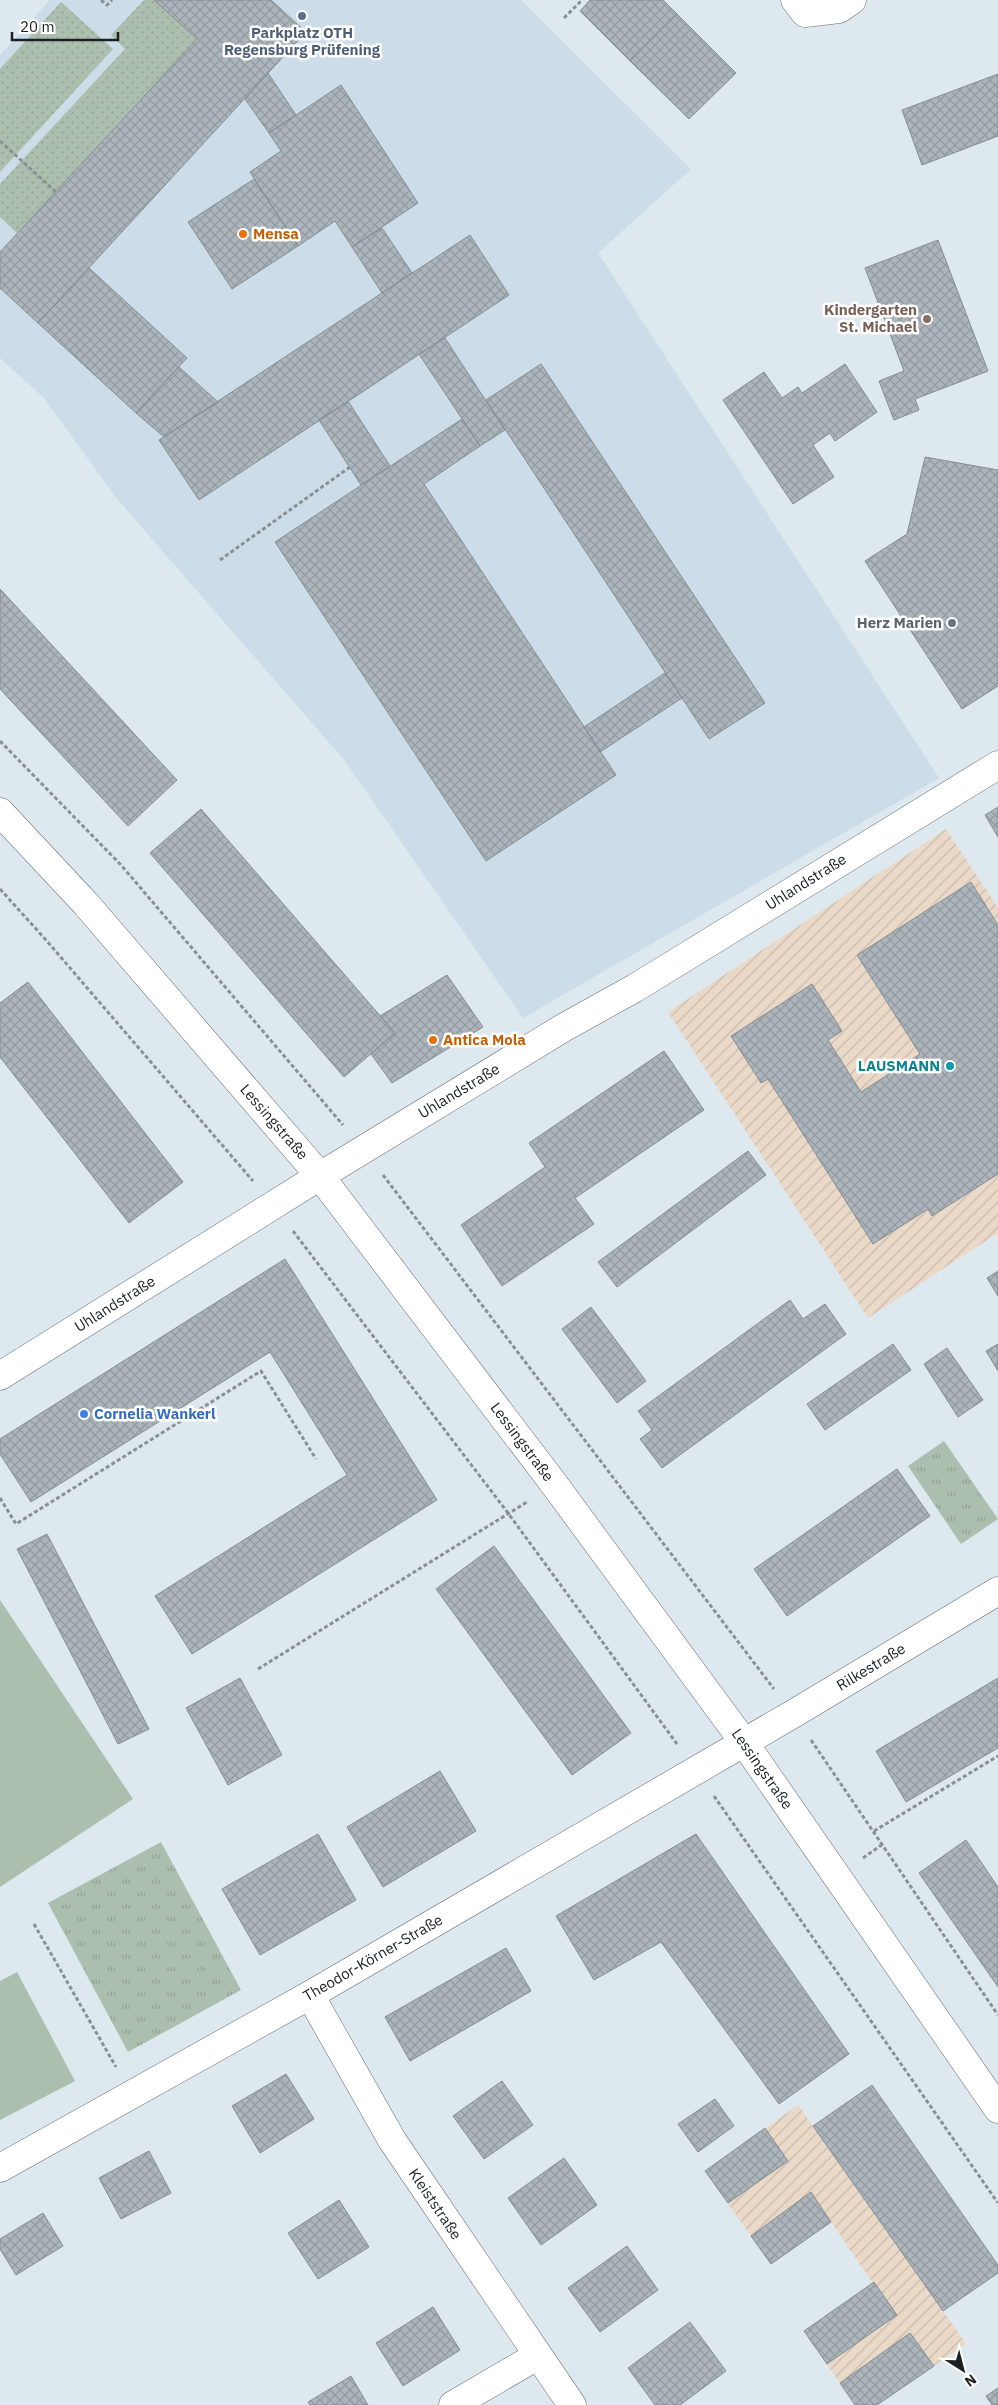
<svg xmlns="http://www.w3.org/2000/svg" width="998" height="2405" font-family="'IBM Plex Sans',sans-serif">
<style>
.built{fill:#ccdce8}
.industrial{fill:url(#industrial-furrows)}
.grass{fill:url(#grass-dots)}
.park{fill:url(#park-tufts)}
.pitch{fill:#acbead}
.building{fill:url(#building-cross-hatch);stroke:#858e94}
.lines{fill:none;stroke-linecap:round;stroke-linejoin:round}
.minor-casing{stroke:#666e74;stroke-width:29}
.path{stroke:#899195;stroke-width:3;stroke-dasharray:4 2.5;stroke-linecap:butt}
.minor{stroke:#fff;stroke-width:28}
.service-dot{fill:#5c6f8a;stroke:#fff;stroke-width:2}
.food-dot{fill:#e8710a;stroke:#fff;stroke-width:2}
.education-dot{fill:#8d6e63;stroke:#fff;stroke-width:2}
.worship-dot{fill:#6b7280;stroke:#fff;stroke-width:2}
.culture-dot{fill:#0f9aa8;stroke:#fff;stroke-width:2}
.shop-dot{fill:#3f7fe0;stroke:#fff;stroke-width:2}
.labels{text-anchor:middle;stroke-width:5;stroke-linejoin:round;paint-order:stroke}
.service-label{font-size:15px;font-weight:bold;fill:#4e5e75;stroke:#fff}
.food-label{font-size:15px;font-weight:bold;fill:#c56008;stroke:#fff;text-anchor:start}
.education-label{font-size:15px;font-weight:bold;fill:#785e54;stroke:#fff;text-anchor:end}
.worship-label{font-size:15px;font-weight:bold;fill:#5b616d;stroke:#fff;text-anchor:end}
.street-label{font-size:15px;fill:#1b1f21;stroke:#fff}
.culture-label{font-size:15px;font-weight:bold;fill:#0d838f;stroke:#fff;text-anchor:end}
.shop-label{font-size:15px;font-weight:bold;fill:#366cbe;stroke:#fff;text-anchor:start}
</style>
<defs>
<pattern id="industrial-furrows" width="10" height="10" patternUnits="userSpaceOnUse" patternTransform="scale(1.25)"><rect width="10" height="10" fill="#ebd9c8"/><path d="M-1 1l2-2M0 10L10 0M9 11l2-2" fill="none" stroke="#c9baac"/></pattern>
<pattern id="grass-dots" width="8" height="8" patternUnits="userSpaceOnUse" patternTransform="scale(1.25)"><rect width="8" height="8" fill="#acbead"/><path d="M2 2h.1M6 6h.1" fill="none" stroke="#93a395" stroke-width="1.8" stroke-linecap="round"/></pattern>
<pattern id="park-tufts" width="24" height="20" patternUnits="userSpaceOnUse" patternTransform="scale(1.25)"><rect width="24" height="20" fill="#acbead"/><path d="M3 7l-1-3M5 7V3M7 7l1-3M15 17l-1-3M17 17v-4M19 17l1-3" fill="none" stroke="#93a395"/></pattern>
<pattern id="building-cross-hatch" width="8" height="8" patternUnits="userSpaceOnUse" patternTransform="scale(1.25)"><rect width="8" height="8" fill="#acb5bb"/><path d="M0 0l8 8M0 8l8-8" fill="none" stroke="#939ba0"/></pattern>
</defs>
<rect width="100%" height="100%" fill="#dee8ef"/>
<!-- built -->
<path class="built" d="M50 0H521L691 169 598 253 939 778 523 1018 345 761 118 500 43 397 0 358V55Z"/>
<!-- industrial -->
<path class="industrial" d="M946 829 998 908V1233L868 1318 668 1012Z
M798 2105 966 2344 877 2405H855L804 2331 873 2283 831 2222 771 2264 705 2171Z"/>
<!-- grass -->
<path class="grass" d="M144 0H154L197 39 17 233 0 217V184L125 49 111 35Z
M61 2 113 49 0 172V69Z"/>
<!-- park -->
<path class="park" d="M944 1441 998 1519 961 1544 908 1466Z
M161 1842 241 1990 128 2052 48 1903Z"/>
<!-- pitch -->
<path class="pitch" d="M0 1600 133 1799 0 1887Z
M17 1972 75 2081 0 2120V1981Z"/>
<!-- building -->
<path class="building" d="M154 0H271L306 32 38 323 0 288V252L197 39Z
M590 0H663L677 14 630 61 580 11Z
M677 14 736 73 689 119 630 61Z
M268 73 296 115 269 133 245 99Z
M998 74V136L922 165 902 110Z
M341 85 418 203 352 247 335 221 298 246 250 172 281 151 269 133Z
M254 179 298 246 232 289 188 222Z
M382 228 412 273 382 293 352 247Z
M470 235 509 295 199 500 159 440Z
M938 240 988 371 915 399 919 410 894 420 879 381 904 371 865 268Z
M89 268 187 358 136 413 38 323Z
M445 338 505 430 480 446 419 354Z
M541 364 765 703 709 739 486 400Z
M845 364 877 412 835 441 830 433 813 445 834 477 793 504 723 400 764 372 782 398 798 387 802 393Z
M179 367 218 402 164 437 136 413Z
M348 401 390 466 361 485 319 420Z
M462 419 480 446 424 484 616 775 486 861 275 542Z
M925 457 998 470V686L962 709 865 561 907 534Z
M0 589 177 780 128 826 0 689Z
M665 673 682 698 600 752 584 727Z
M998 807V837L985 815Z
M201 809 395 1033 344 1077 150 853Z
M971 882 998 925V1174L932 1216 928 1209 873 1244 768 1079 761 1083 731 1036 812 984 842 1031 828 1040 861 1092 920 1054 857 955Z
M447 975 483 1027 392 1083 371 1054 395 1033 380 1016Z
M28 982 183 1182 129 1223 0 1057V1003Z
M664 1051 704 1110 575 1198 594 1224 502 1286 461 1225 545 1167 529 1143Z
M748 1151 766 1175 617 1287 598 1262Z
M285 1259 437 1500 192 1654 155 1596 347 1475 270 1352 31 1502 0 1454V1439Z
M998 1271V1296L987 1278Z
M790 1300 803 1319 825 1304 846 1334 662 1468 640 1439 652 1430 638 1411Z
M591 1307 646 1381 617 1403 562 1329Z
M893 1344 911 1370 825 1430 807 1404Z
M998 1344V1371L986 1351Z
M947 1348 983 1400 958 1417 924 1364Z
M897 1469 930 1516 787 1616 754 1569Z
M47 1534 149 1729 118 1744 17 1549Z
M494 1546 631 1733 572 1775 436 1589Z
M240 1678 282 1755 228 1785 186 1708Z
M998 1678V1748L906 1802 876 1751Z
M440 1771 476 1831 383 1887 347 1827Z
M318 1834 356 1900 260 1955 222 1889Z
M696 1834 849 2054 779 2104 661 1942 594 1980 556 1916Z
M966 1840 998 1887V1987L919 1873Z
M506 1948 531 1991 410 2061 385 2017Z
M286 2074 314 2119 260 2153 232 2106Z
M502 2081 533 2125 484 2159 453 2116Z
M872 2085 998 2265V2273L943 2311 813 2126Z
M715 2099 734 2126 698 2152 678 2124Z
M765 2128 788 2161 728 2203 705 2171Z
M149 2151 171 2193 121 2219 99 2178Z
M564 2158 597 2205 541 2245 508 2198Z
M811 2192 831 2222 771 2264 751 2236Z
M339 2200 369 2247 318 2279 288 2233Z
M43 2213 63 2246 16 2275 0 2249V2239Z
M627 2246 658 2290 600 2332 568 2288Z
M874 2282 897 2315 827 2364 804 2331Z
M433 2307 460 2350 403 2386 376 2343Z
M690 2322 726 2371 680 2405H655L628 2368Z
M910 2333 934 2366 877 2405H855L840 2383Z
M351 2376 368 2405H310L308 2402Z
M998 2388V2405H992L986 2396Z"/>
<g class="lines">
<defs>
<path id="minor" d="M795 0 805 13 839 9 852 0
M0 812 86 904 320 1176 554 1484 743 1741 998 2109
M0 1376 320 1176 563 1028 635 988 998 765
M310 1995 392 2140 572 2405
M0 2168 310 1995 793 1714 998 1591
M453 2405 537 2356"/>
</defs>
<!-- minor casing -->
<use href="#minor" class="minor-casing"/>
<!-- path -->
<path class="path" d="M101 0 107 5 112 0
M564 18 582 0
M0 141 56 192
M220 560 350 467
M0 741 121 865 343 1125
M0 889 46 940 253 1181
M383 1175 774 1689
M293 1231 508 1513 677 1744
M0 1498 16 1524 261 1371 316 1459
M258 1669 527 1502
M811 1740 998 2015
M714 1796 998 2203
M874 1831 998 1756
M863 1858 883 1844
M34 1924 116 2067"/>
<!-- minor -->
<use href="#minor" class="minor"/>
</g>
<!-- markers -->
<circle class="service-dot" cx="302" cy="16" r="5"/>
<g class="food-dot">
<circle cx="243" cy="234" r="5"/>
<circle cx="433" cy="1040" r="5"/>
</g>
<circle class="education-dot" cx="927" cy="319" r="5"/>
<circle class="worship-dot" cx="952" cy="623" r="5"/>
<circle class="culture-dot" cx="950" cy="1066" r="5"/>
<circle class="shop-dot" cx="84" cy="1414" r="5"/>
<g class="labels">
<!-- service labels -->
<g class="service-label">
<text x="302" y="38">Parkplatz OTH<tspan x="302" dy="17">Regensburg Prüfening</tspan></text>
</g>
<!-- food labels -->
<g class="food-label">
<text x="253" y="239">Mensa</text>
<text x="443" y="1045">Antica Mola</text>
</g>
<!-- education labels -->
<g class="education-label">
<text x="917" y="315">Kindergarten<tspan x="917" dy="17">St. Michael</tspan></text>
</g>
<!-- worship labels -->
<g class="worship-label">
<text x="942" y="628">Herz Marien</text>
</g>
<!-- street labels -->
<g class="street-label">
<text transform="translate(806 882) rotate(-32)" y="5">Uhlandstraße</text>
<text transform="translate(459 1091) rotate(-31)" y="5">Uhlandstraße</text>
<text transform="translate(274 1122) rotate(49)" y="5">Lessingstraße</text>
<text transform="translate(115 1304) rotate(-32)" y="5">Uhlandstraße</text>
<text transform="translate(522 1442) rotate(53)" y="5">Lessingstraße</text>
<text transform="translate(871 1667) rotate(-31)" y="5">Rilkestraße</text>
<text transform="translate(762 1769) rotate(55)" y="5">Lessingstraße</text>
<text transform="translate(373 1958) rotate(-30)" y="5">Theodor-Körner-Straße</text>
<text transform="translate(435 2204) rotate(56)" y="5">Kleiststraße</text>
</g>
<!-- culture labels -->
<g class="culture-label">
<text x="940" y="1071">LAUSMANN</text>
</g>
<!-- shop labels -->
<g class="shop-label">
<text x="94" y="1419">Cornelia Wankerl</text>
</g>
</g>
<!-- north arrow -->
<g transform="translate(963 2370) rotate(144)" stroke="#ffffff" stroke-width="4" paint-order="stroke">
<path d="M0-4L9 19L0 12L-9 19Z" fill="#1b1f21"/>
<text y="-8" font-size="14" font-weight="bold" text-anchor="middle" fill="#1b1f21">N</text>
</g>
<!-- scale -->
<path d="M12 32v8h106v-8" fill="none" stroke="#1b1f21" stroke-width="2.5"/>
<text x="20" y="32" font-size="15" fill="#1b1f21" stroke="#ffffff" stroke-width="4" paint-order="stroke">20 m</text>
</svg>
